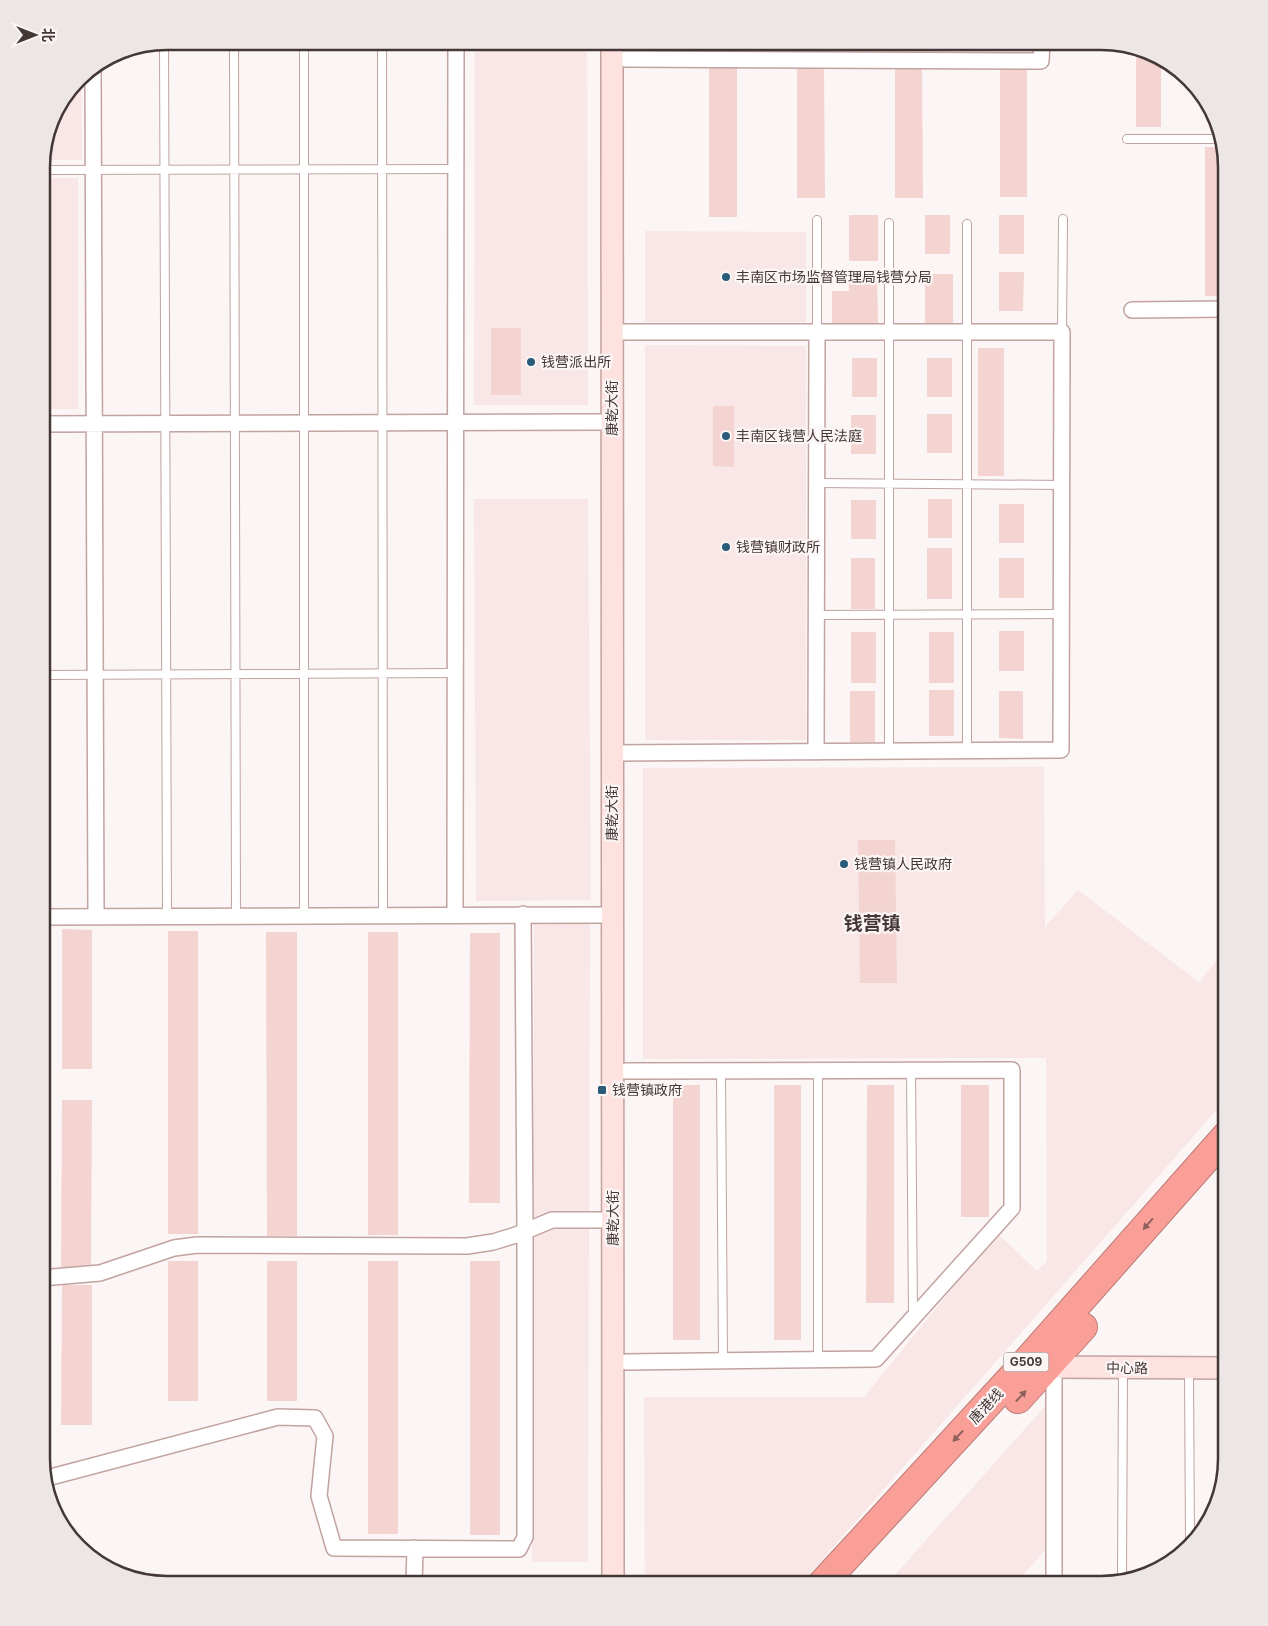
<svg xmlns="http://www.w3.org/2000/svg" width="1268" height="1626" font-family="Inter,'Noto Sans SC',sans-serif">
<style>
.built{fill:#f8e7e6}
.building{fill:#f3d4d1}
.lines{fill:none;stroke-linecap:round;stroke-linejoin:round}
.lane-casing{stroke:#c1a3a0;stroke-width:10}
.street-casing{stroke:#c1a3a0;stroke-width:18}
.secondary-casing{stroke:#c1a3a0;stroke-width:24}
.highway-casing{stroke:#ba7b76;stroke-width:30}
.lane{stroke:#fff;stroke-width:8}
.street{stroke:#fff;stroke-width:15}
.secondary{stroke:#fee2e0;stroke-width:21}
.highway{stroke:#fa9f98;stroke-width:28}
.oneway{fill:#8d615d}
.poi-dot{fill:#2a5b79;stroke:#fcf5f5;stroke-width:2}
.labels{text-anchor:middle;stroke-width:4.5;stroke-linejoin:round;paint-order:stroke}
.shield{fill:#fcf5f5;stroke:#7b716f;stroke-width:1}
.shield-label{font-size:12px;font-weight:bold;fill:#443836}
.poi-label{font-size:14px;fill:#443836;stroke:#fcf5f5;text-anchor:start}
.street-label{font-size:14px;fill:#443836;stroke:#fcf5f5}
.district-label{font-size:19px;font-weight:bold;fill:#443836;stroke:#fcf5f5}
.rim{fill:none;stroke:#443836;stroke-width:2.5}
</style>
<rect width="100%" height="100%" fill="#fcf5f5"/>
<!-- built -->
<path class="built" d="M475 41H587L588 405H474Z
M81 76 82 160H42L54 111Z
M42 178H78V409H41Z
M645 231 806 232V322H645Z
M645 345 806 346V740H645Z
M474 499H588L591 900 476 901Z
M1044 767 1045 927 1078 890 1199 982 1227 948V1098L800 1585H645L644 1397H864L997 1233 1037 1271 1047 1261 1046 1058 643 1059V768Z
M534 924H590L588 1562H532Z
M1046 1405 1045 1550 1014 1585H886Z"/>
<!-- building -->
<path class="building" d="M709 41H737V45H709Z
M797 41H824V45H797Z
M895 41H923V44H895Z
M1136 50 1161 57V127H1136Z
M709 63H737V217H709Z
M1000 63H1027V197H1000Z
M797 64H824L825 198H797Z
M895 64H922L923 198H895Z
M1205 147H1221L1227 167V296H1205Z
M849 215H878V261H849Z
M925 215H950V254H925Z
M999 215H1024V254H999Z
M849 272H877L878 323H832V291H849Z
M999 272H1024L1023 311H999Z
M925 274H953V325H925Z
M491 328H521V395H491Z
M978 348H1004V476H978Z
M852 358H877V397H852Z
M927 358H952V397H927Z
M713 406H734V467L713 466Z
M927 414H952V453H927Z
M851 415H876V454H851Z
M928 499H952V538H928Z
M851 500H876V539H851Z
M999 504H1024V543H999Z
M927 548H952V599H927Z
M851 558H875V609H851Z
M999 558H1024V598H999Z
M999 631H1024V671H999Z
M851 632H876V683H851Z
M929 632H954V683H929Z
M929 690H954V736H929Z
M850 691H875V742H850Z
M999 691H1023V739L999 738Z
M858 840H895L897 983H860Z
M62 929 92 930V1069H62Z
M168 931H198V1234H168Z
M266 932H297V1236H267Z
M368 932H398V1235H368Z
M470 933H500V1203H469Z
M673 1085H700V1340H673Z
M774 1085H801V1340H774Z
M867 1085H894V1303H866Z
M961 1085H989V1217H961Z
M62 1100H92L91 1267H61Z
M168 1261H198V1401H168Z
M267 1261H297V1401H267Z
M368 1261H398V1534H368Z
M470 1261H500V1535H470Z
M62 1285H92V1425H61Z"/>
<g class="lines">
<defs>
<path id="lane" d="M234 41 236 916
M304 41V916
M382 41 383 916
M164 42 167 916
M1127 139H1218
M42 170 456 169
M889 223V751
M967 224V751
M817 332V220
M1062 332 1063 219
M817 483 1062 485
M817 615 1062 614
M41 675 455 673
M911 1070 913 1316
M721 1071 723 1361
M818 1360V1070
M1189 1370 1190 1543
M1122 1578 1123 1370"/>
<path id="street" d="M625 59 1041 61 1042 41
M93 67 96 917
M1132 310 1227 309
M612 332H1062L1061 750 612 753
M41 424 612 422
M816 752 817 332
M455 915 456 41
M41 917 612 915
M626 1071 1012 1070V1208L876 1359 626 1362
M41 1278 100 1273 174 1248 197 1245 467 1246 493 1242 516 1235 552 1220H613
M47 1478 278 1417 315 1418 325 1436 319 1496 334 1548 519 1549 525 1537V1231L523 914
M414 1585 415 1548
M1054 1585V1367"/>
<path id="secondary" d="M612 41 613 1585
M1037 1364 1048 1367 1227 1368"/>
<path id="highway" d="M1018 1399 1083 1327
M821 1585 1027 1361 1227 1135"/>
</defs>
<!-- lane casing -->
<use href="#lane" class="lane-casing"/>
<!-- street casing -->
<use href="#street" class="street-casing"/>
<!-- secondary casing -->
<use href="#secondary" class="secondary-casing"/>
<!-- highway casing -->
<use href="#highway" class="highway-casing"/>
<!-- lane -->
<use href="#lane" class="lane"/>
<!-- street -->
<use href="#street" class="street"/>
<!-- secondary -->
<use href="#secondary" class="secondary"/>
<!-- highway -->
<use href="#highway" class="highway"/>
</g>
<!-- one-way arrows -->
<defs><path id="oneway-solid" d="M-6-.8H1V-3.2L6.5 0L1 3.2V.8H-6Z" transform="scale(1.25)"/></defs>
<g class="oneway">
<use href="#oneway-solid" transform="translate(1148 1224) rotate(131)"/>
<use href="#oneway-solid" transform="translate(1021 1396) rotate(-47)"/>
<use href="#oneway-solid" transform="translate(958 1436) rotate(133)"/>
</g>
<!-- markers -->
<g class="poi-dot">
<circle cx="726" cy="277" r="5"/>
<circle cx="531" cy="362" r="5"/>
<circle cx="726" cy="436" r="5"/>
<circle cx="726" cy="547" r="5"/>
<circle cx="844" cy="864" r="5"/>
<rect x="597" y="1085" width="10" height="10" rx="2.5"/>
</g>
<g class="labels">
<!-- shield labels -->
<rect class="shield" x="1003.5" y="1352.5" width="45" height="19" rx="4"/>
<g class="shield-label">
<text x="1026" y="1366">G509</text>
</g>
<!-- poi labels -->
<g class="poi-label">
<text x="736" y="282">丰南区市场监督管理局钱营分局</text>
<text x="541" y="367">钱营派出所</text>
<text x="736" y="441">丰南区钱营人民法庭</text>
<text x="736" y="552">钱营镇财政所</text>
<text x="854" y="869">钱营镇人民政府</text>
<text x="612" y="1095">钱营镇政府</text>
</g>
<!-- street labels -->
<g class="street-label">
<text transform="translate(612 408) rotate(-90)" y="5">康乾大街</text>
<text transform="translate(612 813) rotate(-90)" y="5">康乾大街</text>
<text transform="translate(613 1218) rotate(-90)" y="5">康乾大街</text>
<text transform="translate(1127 1368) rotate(1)" y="5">中心路</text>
<text transform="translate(986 1406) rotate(-47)" y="5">唐港线</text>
</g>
<!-- district labels -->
<g class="district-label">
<text x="872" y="930">钱营镇</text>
</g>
</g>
<!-- crop -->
<path d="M0 0H1268V1626H0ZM167 50H1101A117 117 0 0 1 1218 167V1459A117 117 0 0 1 1101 1576H167A117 117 0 0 1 50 1459V167A117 117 0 0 1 167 50Z" fill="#ede6e6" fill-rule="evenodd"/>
<path class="rim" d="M167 50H1101A117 117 0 0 1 1218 167V1459A117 117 0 0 1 1101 1576H167A117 117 0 0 1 50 1459V167A117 117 0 0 1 167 50Z"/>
<!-- north arrow -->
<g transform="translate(35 35) rotate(90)" stroke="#fcf5f5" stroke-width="4" paint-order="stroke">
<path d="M0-4L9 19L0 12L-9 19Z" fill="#443836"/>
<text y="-8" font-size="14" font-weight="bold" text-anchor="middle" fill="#443836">北</text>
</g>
</svg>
